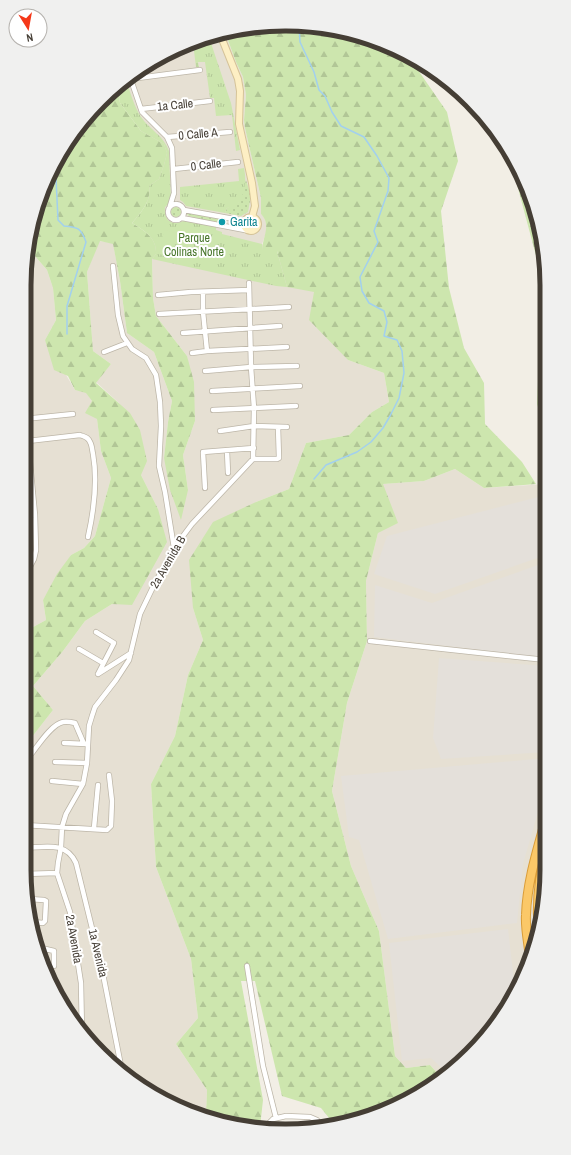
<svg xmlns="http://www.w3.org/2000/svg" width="571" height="1155" font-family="'Archivo Narrow',sans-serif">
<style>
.residential{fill:#e6e0d3}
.industrial{fill:#e4e0da}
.grass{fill:url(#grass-dots)}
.forest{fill:url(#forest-firs)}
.park{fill:url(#park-tufts)}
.garden{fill:#cde6ae}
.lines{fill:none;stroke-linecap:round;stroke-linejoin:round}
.stream{stroke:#a2d0ee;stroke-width:1.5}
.street-casing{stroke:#bdb6a8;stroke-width:6}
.secondary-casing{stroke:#d5c398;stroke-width:8}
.highway-casing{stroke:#da9d38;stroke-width:10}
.street{stroke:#fff;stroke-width:4.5}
.secondary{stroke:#fdefc4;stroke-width:6}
.highway{stroke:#fbc868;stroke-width:8}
.culture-dot{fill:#0f9aa8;stroke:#fff;stroke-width:1.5}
.labels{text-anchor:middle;stroke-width:4;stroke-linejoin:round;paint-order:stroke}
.street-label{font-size:12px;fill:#453e35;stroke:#fff}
.culture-label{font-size:12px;fill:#0d838f;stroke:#fff;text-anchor:start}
.park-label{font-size:12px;fill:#47752a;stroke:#fff}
.rim{fill:none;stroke:#453e35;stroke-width:5}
</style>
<defs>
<pattern id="grass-dots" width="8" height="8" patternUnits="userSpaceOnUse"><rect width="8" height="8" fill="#cde6ae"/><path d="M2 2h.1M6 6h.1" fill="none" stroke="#b1c696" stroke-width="1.8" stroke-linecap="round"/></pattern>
<pattern id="forest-firs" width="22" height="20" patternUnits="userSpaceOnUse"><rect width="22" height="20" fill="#cde6ae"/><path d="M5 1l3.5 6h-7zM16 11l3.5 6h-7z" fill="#b1c696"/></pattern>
<pattern id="park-tufts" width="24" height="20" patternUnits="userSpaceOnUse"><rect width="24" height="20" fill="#cde6ae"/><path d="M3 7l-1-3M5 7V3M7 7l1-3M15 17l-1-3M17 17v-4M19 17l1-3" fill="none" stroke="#b1c696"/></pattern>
</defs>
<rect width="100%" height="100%" fill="#f2eee5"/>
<!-- residential -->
<path class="residential" d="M225 32 236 62 243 77 246 95 244 120 245 128 261 198V214L264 217 266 223V233L262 244 314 292 348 360 384 373 389 402 372 412 349 435 306 443 289 489 256 502 193 608 203 640 188 675 175 736 151 784 156 867 191 959 198 1018 176 1044 207 1090 206 1115 155 1096 78 1029 38 954 24 869V815L29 813 33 794 25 764 28 742 53 710 33 686 63 651 85 621 112 604 158 509 141 475 119 403 96 382 111 364 93 351 87 272 99 241 113 243 120 281 127 333 154 352 172 401 168 422 164 458 188 490 183 455 195 421 187 356 156 316 153 298 152 259 141 131 118 86 140 68 186 44Z
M28 248 47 270 53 288 56 320 45 340 75 390 86 392 92 401 97 419 101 451 111 478 95 536 84 548 71 555 43 600 46 620 24 632V285Z
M455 469 484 488 546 484 547 870 543 891 545 892 542 921 527 970 482 1042 439 1075 430 1065 406 1068 395 1056 379 931 351 866 332 791 347 703 367 641 366 581 378 533 382 484 424 481Z"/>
<!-- industrial -->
<path class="industrial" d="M546 495V555L435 594 374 574 387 536Z
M546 562V658L374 637 375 585 432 603Z
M439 658 546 666 547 752 441 759 433 738Z
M547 758V781L523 864 517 923 388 939 359 840 349 837 341 776Z
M508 929 515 990 482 1042 445 1071 431 1058 402 1061 389 943Z"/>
<!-- grass -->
<path class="grass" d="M246 180 251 196 248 212 241 216 225 213 227 208 238 203Z
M171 212a5 5 0 1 1 10 0a5 5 0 1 1-10 0Z
M188 213 219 219 218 223 189 216 187 214Z
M246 224a5 5 0 1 1 10 0a5 5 0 1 1-10 0Z"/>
<!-- forest -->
<path class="forest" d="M286 24 337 29 386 44 409 57 447 112 458 161 441 211 449 288 464 348 484 383 485 424 522 462 536 484 484 488 455 469 424 481 383 484 398 523 378 533 366 581 367 641 347 703 332 791 351 866 379 931 395 1056 406 1068 430 1065 439 1075 401 1104 334 1124 321 1108 282 1096 255 981H241L263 1100 260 1127 234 1126 206 1115 207 1090 176 1044 198 1018 191 959 156 867 151 784 175 736 188 675 203 640 193 608 189 560 213 522 256 502 289 489 306 443 349 435 372 412 389 402 384 373 348 360 309 320 314 292 287 287 277 251H262C262 238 272 225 261 214V198L245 128 244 120 246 95 243 77 236 62 225 32 235 29Z
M118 86 120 103 141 131 164 144 167 153 164 165 159 179 149 186C152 200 141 213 132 223 145 231 157 238 156 254L152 259 153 298 156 316 187 356 194 382 195 421 183 455 188 490 181 520 170 490 164 458 168 422 172 401 154 352 127 333 120 281 113 244 100 241 87 272 93 351 111 364 96 383 130 413 140 430 147 461 141 475 158 509 167 542 132 605 112 604 85 621 63 651 33 686 53 710 28 742 25 764 33 794 29 813 24 815V632L46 620 43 600 57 574 71 555 84 548 95 536 111 478 101 451 97 419 85 413 92 401 86 393 75 390 68 376 54 370 45 340 56 320 53 288 47 270 28 248 29 234 44 185 68 140 101 100Z
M479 112 493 126 527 186 545 251V384L537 407 542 278 515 177Z"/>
<!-- park -->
<path class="park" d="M209 37 231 103 240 150 236 151 232 115 216 116 214 98H210L205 62H198L199 67H196L193 43 197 42V40Z
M126 79C130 92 134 106 141 117 149 129 164 136 169 151L171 202 165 207C164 215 167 223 176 223 179 223 182 221 185 221 195 221 206 225 216 227V230L222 232V234L262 244V251H277L287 287 276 286 152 259 156 254C157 238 145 231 132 223 141 213 152 200 149 186L159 179 164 165 167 153 164 144 141 131 120 103 118 86Z
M244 168C247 182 245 195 236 206L227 208 225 213 186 206 183 202 180 200V187L239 181 238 169Z"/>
<!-- garden -->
<path class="garden" d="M164 230 177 233 171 257 159 254Z
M183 233 195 236 190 260 178 258Z"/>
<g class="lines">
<!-- stream -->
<path class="stream" d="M299 25 300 42 314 72 319 90 325 96 332 112 341 126 364 137 377 156 389 178 388 191 374 231 378 242 360 277 362 291 369 303 384 311 387 322 384 336 397 340 402 351 404 373 399 398 390 416 383 428 371 442 357 452 326 465 314 479
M57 162 58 173 56 178 58 220 64 226C78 227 81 228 86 242L67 306V334"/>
<defs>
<path id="street" d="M130 77 142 112 167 137 172 148 174 193 170 206
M130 79 200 70
M141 109 210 101
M167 137 230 132
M174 169 238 162
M168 212a8 8 0 1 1 16 0a8 8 0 1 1-16 0Z
M184 210 245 221
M182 218 250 231
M113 266 118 315 123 336 132 349 146 358 156 375 160 402 161 426 159 466 165 492 174 548
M203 292V312L207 351
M158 295 191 292 249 290
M159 314 289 307
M183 333 280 326
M104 352 127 343
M192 353 207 351 287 347
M205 371 251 367 297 366
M212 391 300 386
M213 410 296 406
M24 419 73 414
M220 431 254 426 287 427
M28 441 80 435C85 437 88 437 90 442 92 445 92 450 93 454 98 482 94 510 88 537
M227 451 228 473
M253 459H277L279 458 278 427
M205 488 203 452 254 448
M24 514 35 515
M24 578 34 559 36 550 35 515 28 441 24 419
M96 632 114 643 98 674
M370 641 546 660
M79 649 103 663
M98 674 131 653
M64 743 86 744
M32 753C39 744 52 724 63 722 67 721 71 722 75 723L84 744
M55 762 87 763
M52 781 83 784
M24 825 107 830 111 826 112 801 109 775
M94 828 98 785
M25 848C45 847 66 841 76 863L102 969 121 1066
M25 874 57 873
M29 899 44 900 46 901 45 921 43 923 33 922
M37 947 54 951V966H45
M43 963V948
M247 966 263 1066 276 1118
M59 993 62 995V998
M82 1032 81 983 70 912 57 873 58 863 61 847 62 827 66 814 83 784 87 763 89 726 92 716 95 707 116 680 129 660 140 614 153 587 174 548 192 524 253 459 254 408 251 367 249 283
M265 1127 273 1119 286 1116 310 1117 317 1120 322 1128"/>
<path id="secondary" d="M220 34 238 79 240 91 239 124 252 183 255 206 252 217
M244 224a7 7 0 1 1 14 0a7 7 0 1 1-14 0Z"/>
<path id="highway" d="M545 425 544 439 545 453
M539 932C536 904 539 876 547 849
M530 959C529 945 525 929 526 915 527 881 538 848 547 815"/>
</defs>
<!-- street casing -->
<use href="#street" class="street-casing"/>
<!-- secondary casing -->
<use href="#secondary" class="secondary-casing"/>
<!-- highway casing -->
<use href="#highway" class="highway-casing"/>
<!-- street -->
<use href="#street" class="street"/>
<!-- secondary -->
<use href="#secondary" class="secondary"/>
<!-- highway -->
<use href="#highway" class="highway"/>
</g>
<!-- markers -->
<circle class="culture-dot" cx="222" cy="222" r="4"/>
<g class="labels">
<!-- street labels -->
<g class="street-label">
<text transform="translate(175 105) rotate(-6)" y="4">1a Calle</text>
<text transform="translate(198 134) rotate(-5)" y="4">0 Calle A</text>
<text transform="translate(206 165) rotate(-7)" y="4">0 Calle</text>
<text transform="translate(168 562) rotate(-60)" y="4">2a Avenida B</text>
<text transform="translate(74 939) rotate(80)" y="4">2a Avenida</text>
<text transform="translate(98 953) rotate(77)" y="4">1a Avenida</text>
</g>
<!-- culture labels -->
<g class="culture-label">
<text x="230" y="226">Garita</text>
</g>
<!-- park labels -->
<g class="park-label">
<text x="194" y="242">Parque<tspan x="194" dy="14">Colinas Norte</tspan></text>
</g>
</g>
<!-- crop -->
<path d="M0 0H571V1155H0ZM285 31H286A254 254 0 0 1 540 285V870A254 254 0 0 1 286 1124H285A254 254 0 0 1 31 870V285A254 254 0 0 1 285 31Z" fill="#f0f0ef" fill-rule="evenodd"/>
<path class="rim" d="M285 31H286A254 254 0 0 1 540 285V870A254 254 0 0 1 286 1124H285A254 254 0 0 1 31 870V285A254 254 0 0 1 285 31Z"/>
<!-- north arrow -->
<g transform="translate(28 28) rotate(169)"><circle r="19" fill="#ffffff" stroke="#b5b2ae"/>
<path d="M0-3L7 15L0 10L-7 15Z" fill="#f53819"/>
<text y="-6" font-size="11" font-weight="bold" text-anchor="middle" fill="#453e35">N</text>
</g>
</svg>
